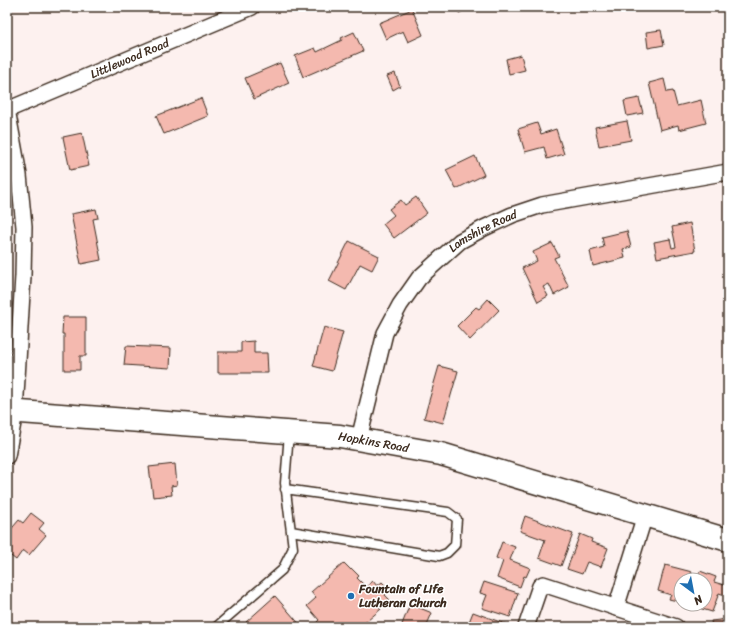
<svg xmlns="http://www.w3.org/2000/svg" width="735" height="634" font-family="Sriracha,sans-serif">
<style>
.building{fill:#f4b9af;stroke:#3b2a1e}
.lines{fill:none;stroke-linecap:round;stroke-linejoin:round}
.lane-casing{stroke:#3b2a1e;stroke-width:11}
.street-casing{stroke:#3b2a1e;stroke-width:18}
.secondary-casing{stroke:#3b2a1e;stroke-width:25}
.lane{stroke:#fff;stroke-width:8}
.street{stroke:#fff;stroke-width:15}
.secondary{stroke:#fff;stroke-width:22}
.poi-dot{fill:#1f6fb2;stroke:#fff;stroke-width:1.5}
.labels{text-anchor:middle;stroke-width:3;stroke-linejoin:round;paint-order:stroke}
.street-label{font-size:12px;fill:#3b2a1e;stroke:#fff}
.poi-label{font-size:12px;font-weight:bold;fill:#3b2a1e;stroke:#fff;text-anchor:start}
</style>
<rect width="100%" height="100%" fill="#fdf1ef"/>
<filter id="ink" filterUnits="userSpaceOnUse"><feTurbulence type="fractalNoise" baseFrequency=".025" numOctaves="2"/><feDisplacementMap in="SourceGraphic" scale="8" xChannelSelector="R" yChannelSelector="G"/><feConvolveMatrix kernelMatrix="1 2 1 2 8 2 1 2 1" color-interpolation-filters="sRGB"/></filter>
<g filter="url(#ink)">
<!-- building -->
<path class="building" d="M457 7H472L459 13Z
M412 9 423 35 408 42 403 31 386 39 379 23Z
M661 30 664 45 648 48 646 32Z
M354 32 363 51 303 77 295 56 315 48 317 52 342 40 341 38Z
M521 55 525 70 509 74 506 59Z
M280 63 289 83 254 99 245 78Z
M395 73 400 86 393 90 387 76Z
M664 79 667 92 673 91 677 106 701 100 706 123 679 130 678 125 660 130 649 83Z
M201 98 208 116 164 134 156 116Z
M639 98 643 113 627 116 624 101Z
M627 121 631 140 599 146 595 127Z
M537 123 541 134 556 129 564 154 547 159 544 147 525 152 518 129Z
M82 133 89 166 70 170 63 137Z
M475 156 484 175 456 189 446 170Z
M416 197 427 213 394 238 383 224 394 215 389 209 401 200 405 205Z
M96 209 98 218 93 219 101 260 81 264 71 214Z
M690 223 695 251 657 258 654 242 670 239 672 248 676 247 672 227Z
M627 231 631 247 623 249 625 258 593 266 590 251 604 247 602 237Z
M349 241 379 256 372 270 360 264 346 290 329 281Z
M552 243 559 256 554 258 569 287 554 295 549 284 543 287 548 296 538 302 522 268 537 261 533 252Z
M488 299 499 310 470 340 457 326 476 307 479 309Z
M63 317H86V356H80V370H64V334H62Z
M324 327 343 332 332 371 313 366Z
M254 341V353H267L268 373H218V352H241V342Z
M126 346 171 348 170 368 124 365Z
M439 366 458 371 443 423 424 418Z
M175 464 177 485 171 486 172 495 153 497 149 467Z
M31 513 44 523 39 529 46 535 29 555 23 550 16 560 7 553V543L9 540 7 539V534L19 520 23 523Z
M525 516 573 534 561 566 539 558 545 540 520 531Z
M580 534 592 539 591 542 608 548 601 567 587 562 582 574 567 569Z
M502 542 515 547 510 560 530 568 526 577 524 576 520 587 497 578 503 561 496 558Z
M344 563 351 570 352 569 359 576 357 578 365 586 362 589 363 590 373 581 377 586 382 582 390 590 385 595 389 599 379 608 381 609 360 627H312L319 620 307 606 316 598 311 592Z
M665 565 692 572 689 580H681V602L669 599 671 595 658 591Z
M700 571 716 577 714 582 724 585 725 579 728 580V596L719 593 712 612 689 605 705 604V580H697Z
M484 582 518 593 510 617 482 608 487 595 480 593Z
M275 596 302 627H250L246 622Z
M410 604 432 613 426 627H401Z
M473 612 511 626 510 627H467Z
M728 619V627H712L711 621Z"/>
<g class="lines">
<defs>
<path id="lane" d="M285 489 448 512 457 519 455 545 447 553 439 556 291 531
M216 627 282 570 293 548 285 483 289 433"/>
<g id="street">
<path d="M7 109 19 175 24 227 23 276 15 412 7 456"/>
<path id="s1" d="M7 110 252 7"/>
<path id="s2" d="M359 439 385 333 400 305 419 278 460 241 484 228 512 215 542 205 728 172"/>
<path d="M616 608 645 515"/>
<path d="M526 627 540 586 543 584 676 627"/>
</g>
<g id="secondary">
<path id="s3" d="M7 411 340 436 441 454 728 540"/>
</g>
</defs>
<!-- lane casing -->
<use href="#lane" class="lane-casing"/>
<!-- street casing -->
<use href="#street" class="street-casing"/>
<!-- secondary casing -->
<use href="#secondary" class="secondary-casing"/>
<!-- lane -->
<use href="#lane" class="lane"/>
<!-- street -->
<use href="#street" class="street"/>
<!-- secondary -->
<use href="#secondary" class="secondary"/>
</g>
</g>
<!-- markers -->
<circle class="poi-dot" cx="351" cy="596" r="4"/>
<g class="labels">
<!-- street labels -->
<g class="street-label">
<text dy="4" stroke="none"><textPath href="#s1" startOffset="133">Littlewood Road</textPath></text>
<text dy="4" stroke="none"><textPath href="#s2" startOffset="254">Lamshire Road</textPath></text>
<text dy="4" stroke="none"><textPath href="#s3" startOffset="368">Hopkins Road</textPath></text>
</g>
<!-- poi labels -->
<g class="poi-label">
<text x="359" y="593">Fountain of Life<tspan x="359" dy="14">Lutheran Church</tspan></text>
</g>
</g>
<!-- margin -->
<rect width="735" height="634" fill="none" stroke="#fff" stroke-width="24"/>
<rect x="12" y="12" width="711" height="610" fill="none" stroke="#3b2a1e" stroke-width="1.5" filter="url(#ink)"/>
<!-- north arrow -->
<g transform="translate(693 592) rotate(148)"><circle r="19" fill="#ffffff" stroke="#b1aaa5"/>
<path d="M0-3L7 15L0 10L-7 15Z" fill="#1f6fb2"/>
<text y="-6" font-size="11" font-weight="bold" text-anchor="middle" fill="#3b2a1e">N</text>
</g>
</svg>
